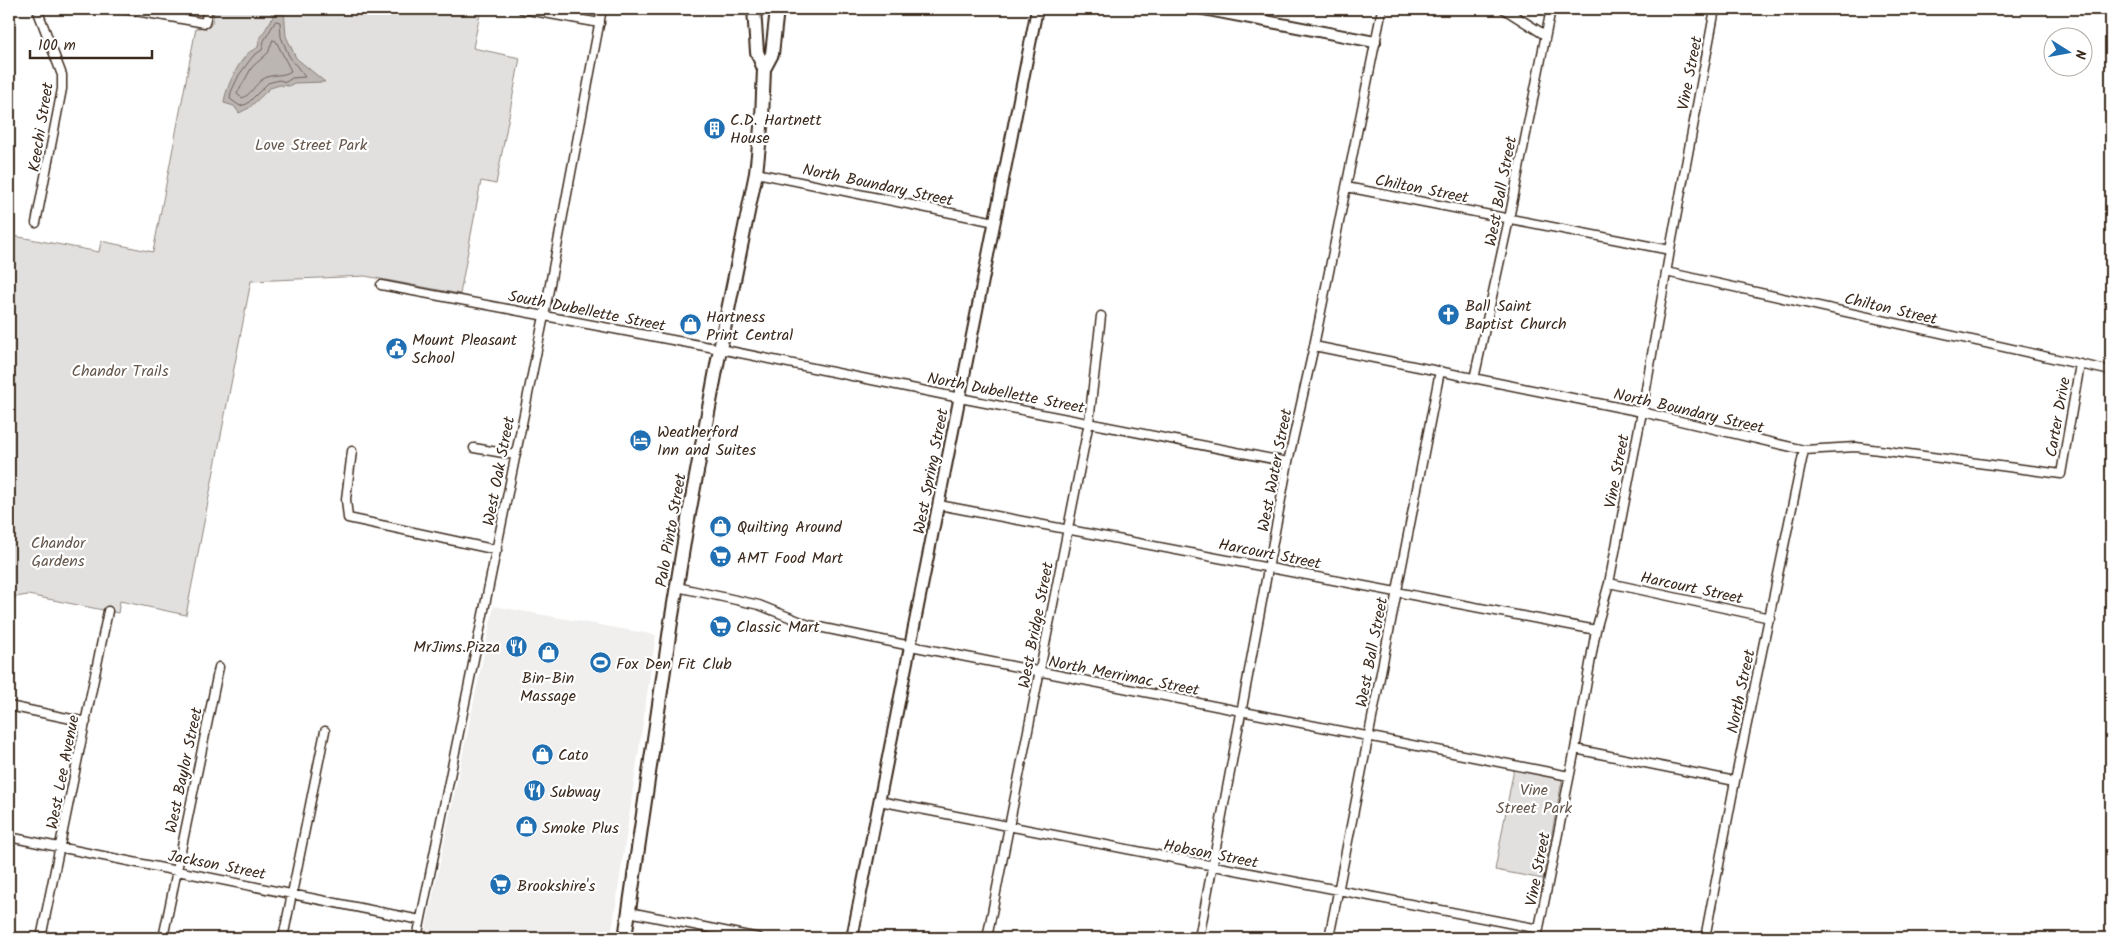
<svg xmlns="http://www.w3.org/2000/svg" width="2120" height="947" font-family="Kalam,sans-serif">
<style>
.built{fill:#f1efee}
.green{fill:#e2e0de;stroke:#8e857e}
.water{fill:#bcb6b3;stroke:#887e77}
.lines{fill:none;stroke-linecap:round;stroke-linejoin:round}
.shore{stroke:#6f625a;stroke-width:1}
.minor-casing{stroke:#3b2a1e;stroke-width:11}
.tertiary-casing{stroke:#3b2a1e;stroke-width:14}
.primary-casing{stroke:#3b2a1e;stroke-width:16}
.minor{stroke:#fff;stroke-width:8}
.tertiary{stroke:#fff;stroke-width:10}
.primary{stroke:#fff;stroke-width:12}
.labels{text-anchor:middle;stroke-width:4.5;stroke-linejoin:round;paint-order:stroke}
.street-label{font-size:16px;fill:#3b2a1e;stroke:#fff}
.poi-label{font-size:16px;fill:#3b2a1e;stroke:#fff;text-anchor:start}
.park-label{font-size:16px;fill:#65584e;stroke:#fff}
</style>
<rect width="100%" height="100%" fill="#fff"/>
<filter id="ink" filterUnits="userSpaceOnUse"><feTurbulence type="fractalNoise" baseFrequency=".02" numOctaves="2"/><feDisplacementMap in="SourceGraphic" scale="10" xChannelSelector="R" yChannelSelector="G"/><feConvolveMatrix kernelMatrix="1 2 1 2 8 2 1 2 1" color-interpolation-filters="sRGB"/></filter>
<g filter="url(#ink)">
<!-- built -->
<path class="built" d="M494 606 656 635 611 938H424Z"/>
<!-- green -->
<path class="green" d="M215 9H481L473 48 520 58 496 184 481 181 460 294 365 276 251 281 186 615 120 601 118 613 28 595 9 598V235L99 252 101 241 153 252 196 28 209 27 212 23Z
M1514 768 1559 777 1562 781 1543 879 1495 870Z"/>
<!-- water -->
<path class="water" d="M270 9H284L286 36 296 58 325 82 294 83 289 86 280 85 270 88 249 108 239 113 234 106 224 103C225 89 240 58 251 51 254 50 256 49 258 47L259 40 273 17Z"/>
<g class="lines">
<!-- shore -->
<path class="shore" d="M276 21 280 22 281 37 289 56 305 77 292 78 286 82 279 80 268 83 247 104 240 106 230 99 231 92 239 75 253 56 262 50 264 41Z
M273 40 276 41 291 71C283 77 272 73 263 79 255 84 251 95 242 98L237 94 252 67 268 53Z"/>
<defs>
<path id="minor" d="M124 9 205 23 208 9
M522 9 600 23
M1504 9 1545 35
M756 173 995 222
M1346 187 1670 250
M36 223 62 89V75L37 9
M1666 272 2111 371
M381 285 720 349 960 398 1288 462
M1314 346 1642 412 1804 450 1856 447 2061 474 2080 364
M1474 379 1509 219 1551 9
M474 448 515 455
M352 451 346 499 348 518 497 550
M939 505 1596 630
M1609 583 1770 618
M677 587 759 605 809 625 911 646 1569 776
M9 706 86 722
M1575 749 1735 781
M879 801 1539 929
M9 837 420 920
M629 912 759 938
M41 938 108 611
M163 938 219 667
M283 938 325 731
M417 938 544 316 602 9
M987 938 1089 422 1101 316
M1199 938 1288 462 1314 346 1382 9
M1329 938 1440 371
M1537 938 1575 749 1596 630 1609 583 1642 412 1670 250 1715 9
M1705 938 1735 781 1804 450"/>
<path id="tertiary" d="M1203 9 1375 42
M852 938 1037 9"/>
<path id="primary" d="M764 69 772 54 777 9
M625 938 671 622 686 530 720 349 756 173 762 118 764 69 757 52 754 9"/>
</defs>
<!-- minor casing -->
<use href="#minor" class="minor-casing"/>
<!-- tertiary casing -->
<use href="#tertiary" class="tertiary-casing"/>
<!-- primary casing -->
<use href="#primary" class="primary-casing"/>
<!-- minor -->
<use href="#minor" class="minor"/>
<!-- tertiary -->
<use href="#tertiary" class="tertiary"/>
<!-- primary -->
<use href="#primary" class="primary"/>
</g>
</g>
<!-- icons -->
<defs>
<symbol id="building-disc" viewBox="-11 -11 22 22"><circle r="9.5" fill="#1f6fb2" stroke="#fff"/><path d="M-4-6H4V6H1V3H-1V6H-4ZM-2.5-4.3h1.7v1.8h-1.7ZM.8-4.3h1.7v1.8H.8ZM-2.5-1h1.7V.8h-1.7ZM.8-1h1.7V.8H.8Z" fill="#fff"/></symbol>
<symbol id="church-disc" viewBox="-11 -11 22 22"><circle r="9.5" fill="#1f6fb2" stroke="#fff"/><path d="M-1.2-6h2.4v3.5h3.3v2.4h-3.3V6h-2.4V-.1h-3.3v-2.4h3.3Z" fill="#fff"/></symbol>
<symbol id="shop-disc" viewBox="-11 -11 22 22"><circle r="9.5" fill="#1f6fb2" stroke="#fff"/><path d="M-5-2.5h2.3a2.7 3.5 0 0 1 5.4 0H5L5.5 6h-11ZM-1.5-2.5h3a1.5 2.3 0 0 0-3 0Z" fill="#fff"/></symbol>
<symbol id="civic-disc" viewBox="-11 -11 22 22"><circle r="9.5" fill="#1f6fb2" stroke="#fff"/><path d="M-.6-6.5H3V-4.5H.6V-3L4-1V1h2V6H-6V1h2V-1L-.6-3ZM-1.2 2.5V6h2.4V2.5Z" fill="#fff"/></symbol>
<symbol id="hotel-disc" viewBox="-11 -11 22 22"><circle r="9.5" fill="#1f6fb2" stroke="#fff"/><path d="M-6-4.5h1.5V1H6V5H4.5V3h-9V5H-6ZM-4 0a1.8 1.8 0 1 1 3.6 0ZM.5 0V-2.5h3Q6-2.5 6 0Z" fill="#fff"/></symbol>
<symbol id="supermarket-disc" viewBox="-11 -11 22 22"><circle r="9.5" fill="#1f6fb2" stroke="#fff"/><path d="M-6-5.5h2.5l.6 2H6L4.5 2H-2.5L-4.4-4H-6ZM-1.5 3.2a1.3 1.3 0 1 0 .1 0ZM3 3.2a1.3 1.3 0 1 0 .1 0Z" fill="#fff"/></symbol>
<symbol id="restaurant-disc" viewBox="-11 -11 22 22"><circle r="9.5" fill="#1f6fb2" stroke="#fff"/><path d="M-5-6h1v4h1v-4h1v4h1v-4h1v5L-1.5 .5V6h-2V.5L-5-1ZM5-6V6H3V1.5H1.5Q1.5-4 5-6Z" fill="#fff"/></symbol>
<symbol id="stadium-disc" viewBox="-11 -11 22 22"><circle r="9.5" fill="#1f6fb2" stroke="#fff"/><path d="M0-5a6.5 5 0 1 0 0 10a6.5 5 0 1 0 0-10ZM-3.5-1.8h7v3.6h-7Z" fill="#fff"/></symbol>
</defs>
<g fill-rule="evenodd">
<use href="#building-disc" x="702" y="116" width="25" height="25"/>
<use href="#church-disc" x="1436" y="302" width="25" height="25"/>
<use href="#shop-disc" x="678" y="312" width="25" height="25"/>
<use href="#civic-disc" x="384" y="336" width="25" height="25"/>
<use href="#hotel-disc" x="628" y="428" width="25" height="25"/>
<use href="#shop-disc" x="708" y="514" width="25" height="25"/>
<use href="#supermarket-disc" x="708" y="544" width="25" height="25"/>
<use href="#supermarket-disc" x="708" y="614" width="25" height="25"/>
<use href="#restaurant-disc" x="504" y="634" width="25" height="25"/>
<use href="#shop-disc" x="536" y="640" width="25" height="25"/>
<use href="#stadium-disc" x="588" y="650" width="25" height="25"/>
<use href="#shop-disc" x="530" y="742" width="25" height="25"/>
<use href="#restaurant-disc" x="522" y="778" width="25" height="25"/>
<use href="#shop-disc" x="514" y="814" width="25" height="25"/>
<use href="#supermarket-disc" x="488" y="872" width="25" height="25"/>
</g>
<g class="labels">
<!-- street labels -->
<g class="street-label">
<text transform="translate(1689 73) rotate(-79)" y="6">Vine Street</text>
<text transform="translate(40 127) rotate(-81)" y="6">Keechi Street</text>
<text transform="translate(878 184) rotate(12)" y="6">North Boundary Street</text>
<text transform="translate(1422 188) rotate(11)" y="6">Chilton Street</text>
<text transform="translate(1500 191) rotate(-79)" y="6">West Ball Street</text>
<text transform="translate(1891 308) rotate(13)" y="6">Chilton Street</text>
<text transform="translate(587 310) rotate(11)" y="6">South Dubellette Street</text>
<text transform="translate(1006 392) rotate(11)" y="6">North Dubellette Street</text>
<text transform="translate(1689 410) rotate(13)" y="6">North Boundary Street</text>
<text transform="translate(2057 417) rotate(-80)" y="6">Carter Drive</text>
<text transform="translate(1274 470) rotate(-79)" y="6">West Water Street</text>
<text transform="translate(498 471) rotate(-79)" y="6">West Oak Street</text>
<text transform="translate(930 471) rotate(-79)" y="6">West Spring Street</text>
<text transform="translate(1616 471) rotate(-79)" y="6">Vine Street</text>
<text transform="translate(670 530) rotate(-80)" y="6">Palo Pinto Street</text>
<text transform="translate(1270 553) rotate(11)" y="6">Harcourt Street</text>
<text transform="translate(1692 587) rotate(12)" y="6">Harcourt Street</text>
<text transform="translate(1035 625) rotate(-79)" y="6">West Bridge Street</text>
<text transform="translate(1371 652) rotate(-79)" y="6">West Ball Street</text>
<text transform="translate(1124 675) rotate(11)" y="6">North Merrimac Street</text>
<text transform="translate(1740 691) rotate(-78)" y="6">North Street</text>
<text transform="translate(183 770) rotate(-78)" y="6">West Baylor Street</text>
<text transform="translate(62 772) rotate(-79)" y="6">West Lee Avenue</text>
<text transform="translate(1211 853) rotate(11)" y="6">Hobson Street</text>
<text transform="translate(217 864) rotate(11)" y="6">Jackson Street</text>
<text transform="translate(1537 869) rotate(-79)" y="6">Vine Street</text>
</g>
<!-- poi labels -->
<g class="poi-label">
<text x="730" y="125">C.D. Hartnett<tspan x="730" dy="18">House</tspan></text>
<text x="1465" y="311">Ball Saint<tspan x="1465" dy="18">Baptist Church</tspan></text>
<text x="706" y="322">Hartness<tspan x="706" dy="18">Print Central</tspan></text>
<text x="412" y="345">Mount Pleasant<tspan x="412" dy="18">School</tspan></text>
<text x="657" y="437">Weatherford<tspan x="657" dy="18">Inn and Suites</tspan></text>
<text x="737" y="532">Quilting Around</text>
<text x="737" y="563">AMT Food Mart</text>
<text x="736" y="632">Classic Mart</text>
<text x="500" y="652" text-anchor="end">MrJims.Pizza</text>
<text x="616" y="669">Fox Den Fit Club</text>
<text x="548" y="683" text-anchor="middle">Bin-Bin<tspan x="548" dy="18">Massage</tspan></text>
<text x="558" y="760">Cato</text>
<text x="550" y="797">Subway</text>
<text x="542" y="833">Smoke Plus</text>
<text x="517" y="891">Brookshire's</text>
</g>
<!-- park labels -->
<g class="park-label">
<text x="311" y="150">Love Street Park</text>
<text x="120" y="376">Chandor Trails</text>
<text x="58" y="548">Chandor<tspan x="58" dy="18">Gardens</tspan></text>
<text x="1534" y="795">Vine<tspan x="1534" dy="18">Street Park</tspan></text>
</g>
</g>
<!-- margin -->
<rect width="2120" height="947" fill="none" stroke="#fff" stroke-width="30"/>
<rect x="15" y="15" width="2090" height="917" fill="none" stroke="#3b2a1e" stroke-width="2" filter="url(#ink)"/>
<!-- north arrow -->
<g transform="translate(2068 52) rotate(101)"><circle r="24" fill="#ffffff" stroke="#b1aaa5"/>
<path d="M0-4L9 19L0 12L-9 19Z" fill="#1f6fb2"/>
<text y="-8" font-size="14" font-weight="bold" text-anchor="middle" fill="#3b2a1e">N</text>
</g>
<!-- scale -->
<path d="M30 50v8h122v-8" fill="none" stroke="#3b2a1e" stroke-width="2.5"/>
<text x="38" y="50" font-size="15" fill="#3b2a1e" stroke="#ffffff" stroke-width="4" paint-order="stroke">100 m</text>
</svg>
